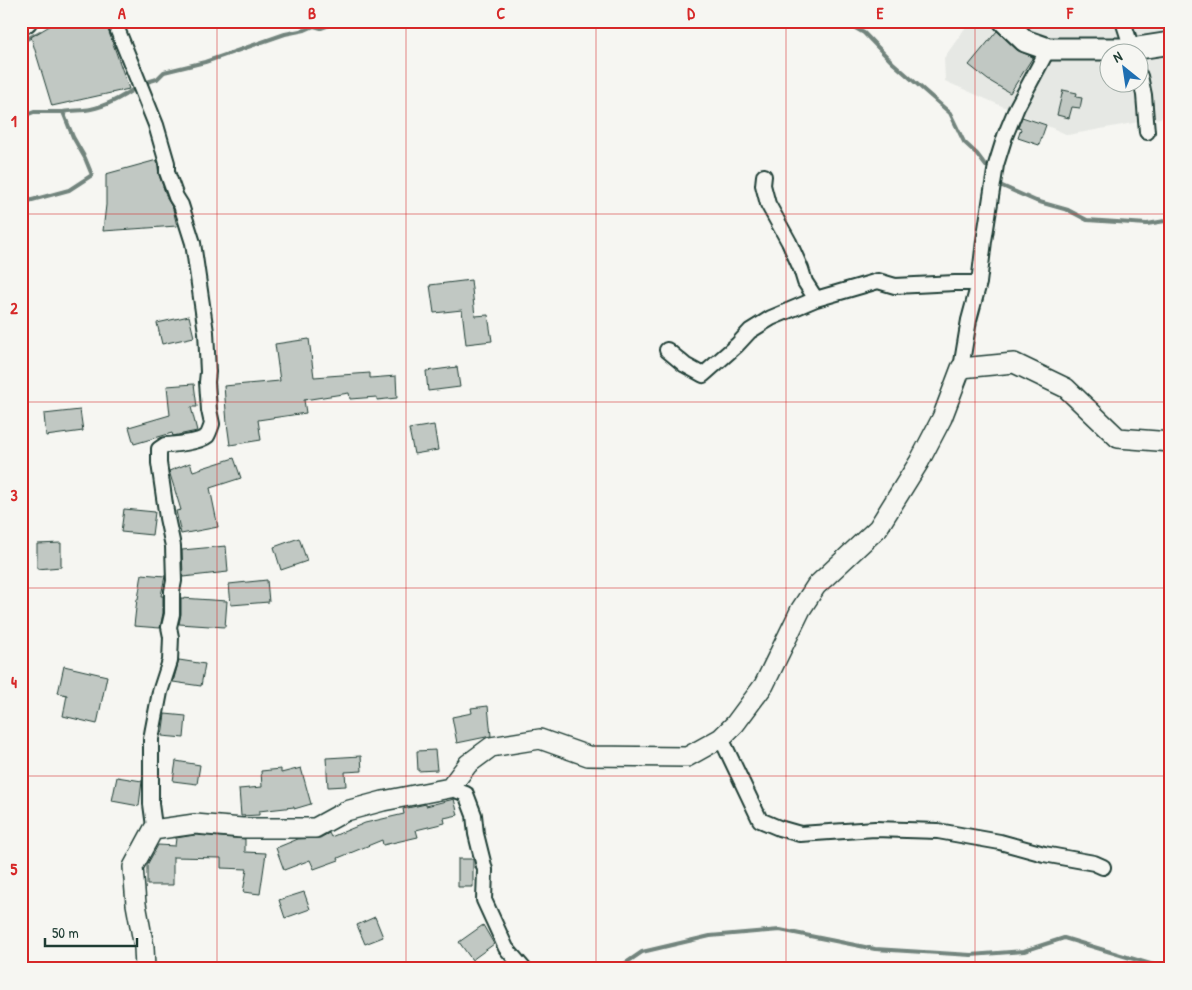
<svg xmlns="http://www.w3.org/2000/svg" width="1192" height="990" font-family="'Patrick Hand',sans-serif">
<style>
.built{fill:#e6e8e4;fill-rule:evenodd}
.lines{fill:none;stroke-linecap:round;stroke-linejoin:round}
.stream{stroke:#72847d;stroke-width:4}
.building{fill:#c1c8c3;stroke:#1f3d34}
.minor-casing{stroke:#1f3d34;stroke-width:18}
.secondary-casing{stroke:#1f3d34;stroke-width:22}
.primary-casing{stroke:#1f3d34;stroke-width:25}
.minor{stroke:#f6f6f2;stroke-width:14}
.secondary{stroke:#f6f6f2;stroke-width:19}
.primary{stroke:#f6f6f2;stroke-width:21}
.grid{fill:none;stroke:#d62828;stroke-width:1;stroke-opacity:0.55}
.neatline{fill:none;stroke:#d62828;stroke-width:2}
.grid-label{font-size:16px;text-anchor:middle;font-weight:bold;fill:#d62828}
</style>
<rect width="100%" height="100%" fill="#f6f6f2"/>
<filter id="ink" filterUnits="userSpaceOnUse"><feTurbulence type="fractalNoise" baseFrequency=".02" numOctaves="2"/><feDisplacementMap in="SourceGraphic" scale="10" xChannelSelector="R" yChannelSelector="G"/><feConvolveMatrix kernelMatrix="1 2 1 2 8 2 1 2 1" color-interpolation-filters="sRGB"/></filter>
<g filter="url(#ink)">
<!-- built -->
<path class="built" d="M970 21H1171V116L1068 135 945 81 944 58ZM1110 52H1140V82H1110Z"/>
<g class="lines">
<!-- stream -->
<path class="stream" d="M843 21 864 33 893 63 950 113 964 142 977 154 986 166
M21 42 40 32
M147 82 157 79 164 72 205 62 285 34 305 30 314 26 321 28 341 21
M21 117 34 112H63
M1000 185 1036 201 1068 210 1087 220 1147 224 1171 220
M21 203 69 190 92 175 85 158 73 137 63 112C73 110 82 111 91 109 106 106 124 96 137 87
M617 969 642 952 710 936 780 930 875 949 971 955 1024 951 1064 938 1167 969"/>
</g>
<!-- building -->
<path class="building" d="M58 21H105L129 89 52 106 31 37Z
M997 31 1017 50 1033 57 1010 93 988 80 969 65Z
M1063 90 1077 93 1076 97 1082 98 1080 108 1072 107 1069 118 1057 115Z
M1022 117 1046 125 1039 145 1018 138 1021 129 1018 128Z
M157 160 159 175 168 200 173 209 177 226 103 231 106 205V174Z
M471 280 475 316 488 315 492 341 466 344 462 310 434 313 430 285Z
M189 316 194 337 162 344 157 323Z
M309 339 314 377 370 373V378L396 376 397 398 377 400V397L350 399 349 393 304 400 306 413 258 420 261 440 230 445 227 423 224 386 280 381 275 344Z
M457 367 460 387 428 391 426 371Z
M194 384 197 407H191L197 431 173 436 172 433 134 444 129 427 170 415 167 386Z
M80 410 83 431 46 436 44 414Z
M434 425 438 450 414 454 409 429Z
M234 458 241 478 210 488 218 527 181 534 176 511 181 510 169 471 190 463 193 471Z
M124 509 155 512 152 535 121 532Z
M299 538 307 561 281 570 274 547Z
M61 543V567L37 569V544Z
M226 546 228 572 183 577 182 550Z
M142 574 165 576 161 596H163V613L160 628 134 626 137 599H138Z
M267 580 269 602 231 605 229 584Z
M181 598 227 601 225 627 179 624 181 614Z
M179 660 205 664 201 686 173 682Z
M64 666 107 676 97 724 63 716 67 695 58 693Z
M488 706 491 736 457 743 452 717 472 713 471 708Z
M165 714 186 716 184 738 162 736Z
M435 750 437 770 418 771 417 751Z
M361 756 362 771 345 772 346 786 328 787 326 758Z
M176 761 200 765 197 784 173 781Z
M301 768 311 804 294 809V807L259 811V815L241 816 239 789 262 787 261 771 281 769V773Z
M117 777 142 781 139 806 112 801Z
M454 799 458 815 444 818 445 823 416 830 418 837 383 845 382 840 338 858 339 860 314 869 310 860 284 870 276 848 298 839 320 838 329 833 331 837 365 823 404 814 403 809 426 804V806Z
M195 835 245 839V852L266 853 260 894 243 892 247 869 221 868V858L173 857V885H147V865L158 845 175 846 176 838Z
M458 859H473V887H458Z
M304 892 310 909 285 918 279 900Z
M375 917 383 937 365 944 357 925Z
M483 925 494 944 472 960 459 942Z"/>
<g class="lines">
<defs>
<path id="minor" d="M114 21 156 125 167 163V172L176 197 181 205 193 243 206 332 208 372 207 382 209 410 212 424C211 427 209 433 207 436 200 442 174 445 165 445L159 449V463L167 518 173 546 174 581 172 591V614L169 627 171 637 170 661 160 692 151 739V804L154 826 157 830
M1123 21 1133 52
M1140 76 1144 95 1147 132
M764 176 763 185 768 204 789 242 801 269 805 282 816 299
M667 350 685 365 703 375 737 345 750 331 771 318 816 299 878 281 895 286 955 283H979
M961 368 969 320 979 283 984 241 996 165 1005 136 1017 107 1048 49
M721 738 760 820 779 828 800 834 875 829 938 831 1000 842 1044 854 1094 863 1103 867
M450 788 466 794 474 815 476 834 485 870 484 900 506 948 524 969"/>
<path id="secondary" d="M145 969 144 947 136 904 133 867 153 830 195 824 242 828H315L346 811 383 801 450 788 468 764 491 747 540 739 588 756 687 757 721 738 735 724 764 685 801 609 816 586 878 528 919 462 942 418 961 368 1014 363 1066 388 1118 438 1171 442"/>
<path id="primary" d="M1004 21 1025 41 1048 49H1132L1171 43
M21 24 26 21"/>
</defs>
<!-- minor casing -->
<use href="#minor" class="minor-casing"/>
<!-- secondary casing -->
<use href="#secondary" class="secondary-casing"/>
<!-- primary casing -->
<use href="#primary" class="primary-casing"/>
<!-- minor -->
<use href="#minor" class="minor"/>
<!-- secondary -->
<use href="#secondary" class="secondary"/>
<!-- primary -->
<use href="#primary" class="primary"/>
</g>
</g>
<!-- grid -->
<path class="grid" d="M217 21V969M406 21V969M596 21V969M786 21V969M975 21V969M21 214H1171M21 402H1171M21 588H1171M21 776H1171"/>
<!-- margin -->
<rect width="1192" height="990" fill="none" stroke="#f6f6f2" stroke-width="55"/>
<!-- north arrow -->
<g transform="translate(1124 68) rotate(330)"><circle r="24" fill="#f6f6f2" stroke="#a0aca6"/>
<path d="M0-4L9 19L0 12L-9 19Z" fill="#1f6fb2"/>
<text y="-8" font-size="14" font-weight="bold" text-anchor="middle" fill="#1f3d34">N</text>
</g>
<!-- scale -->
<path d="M45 938v8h92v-8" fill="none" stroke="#1f3d34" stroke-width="2.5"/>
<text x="52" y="938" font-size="15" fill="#1f3d34" stroke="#f6f6f2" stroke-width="4" paint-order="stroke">50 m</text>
<rect x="28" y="28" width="1136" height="934" class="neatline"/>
<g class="grid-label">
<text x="122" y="19">A</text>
<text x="312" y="19">B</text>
<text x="501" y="19">C</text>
<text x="691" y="19">D</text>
<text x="880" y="19">E</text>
<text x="1070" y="19">F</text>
<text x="14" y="127">1</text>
<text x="14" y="314">2</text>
<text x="14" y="501">3</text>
<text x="14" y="688">4</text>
<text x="14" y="875">5</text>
</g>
</svg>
